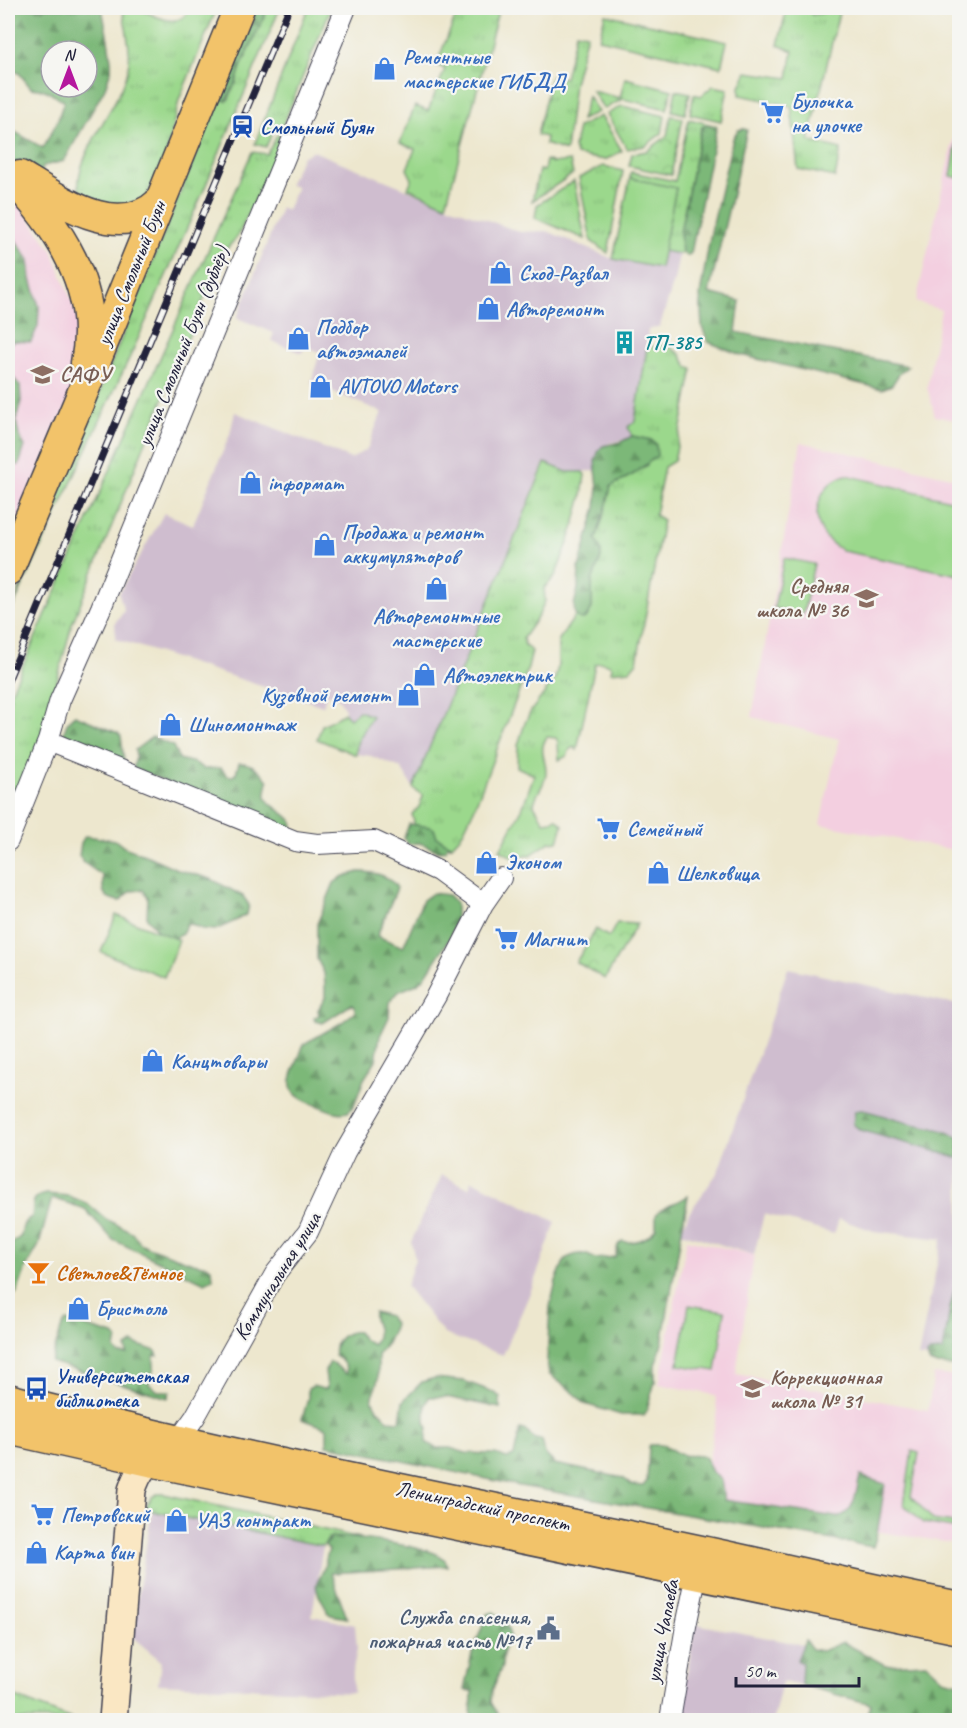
<svg xmlns="http://www.w3.org/2000/svg" width="967" height="1728" font-family="Caveat,sans-serif">
<style>
.built{fill:#f3cfe0}
.industrial{fill:#cfbdcf}
.grass{fill:url(#grass-tufts);stroke:#5e7d64;stroke-width:1.5}
.forest{fill:url(#forest-firs);stroke:#4f6d5a;stroke-width:1.5;fill-rule:evenodd}
.park{fill:url(#park-crowns);stroke:#5e7d64;stroke-width:1.5}
.garden{fill:#9bd88c;stroke:#5e7d64;stroke-width:1.5}
.lines{fill:none;stroke-linecap:round;stroke-linejoin:round}
.minor-casing{stroke:#404051;stroke-width:22}
.secondary-casing{stroke:#404051;stroke-width:30}
.primary-casing{stroke:#404051;stroke-width:33}
.minor{stroke:#fff;stroke-width:20}
.secondary{stroke:#fae7c3;stroke-width:27}
.primary{stroke:#f2c36a;stroke-width:30}
.rail-casing{stroke:#22223b;stroke-width:7}
.rail{stroke:#f6f6f2;stroke-width:4.5;stroke-dasharray:14;stroke-linecap:butt}
.labels{text-anchor:middle;stroke-width:4.5;stroke-linejoin:round;paint-order:stroke}
.shop-label{font-size:21px;font-weight:bold;fill:#366cbe;stroke:#f6f6f2;text-anchor:start}
.transit-label{font-size:21px;font-weight:bold;fill:#164399;stroke:#f6f6f2;text-anchor:start}
.street-label{font-size:21px;fill:#22223b;stroke:#f6f6f2}
.culture-label{font-size:21px;font-weight:bold;fill:#0d838f;stroke:#f6f6f2;text-anchor:start}
.education-label{font-size:21px;font-weight:bold;fill:#785e54;stroke:#f6f6f2;text-anchor:start}
.food-label{font-size:21px;font-weight:bold;fill:#c56008;stroke:#f6f6f2;text-anchor:start}
.service-label{font-size:21px;font-weight:bold;fill:#4e5e75;stroke:#f6f6f2;text-anchor:end}
</style>
<defs>
<pattern id="grass-tufts" width="24" height="20" patternUnits="userSpaceOnUse" patternTransform="scale(1.5)"><rect width="24" height="20" fill="#9bd88c"/><path d="M3 7l-1-3M5 7V3M7 7l1-3M15 17l-1-3M17 17v-4M19 17l1-3" fill="none" stroke="#85b97a"/></pattern>
<pattern id="forest-firs" width="22" height="20" patternUnits="userSpaceOnUse" patternTransform="scale(1.5)"><rect width="22" height="20" fill="#7cb878"/><path d="M5 1l3.5 6h-7zM16 11l3.5 6h-7z" fill="#659564"/></pattern>
<pattern id="park-crowns" width="20" height="18" patternUnits="userSpaceOnUse" patternTransform="scale(1.5)"><rect width="20" height="18" fill="#9bd88c"/><path d="M2 6a3 3 0 1 1 6 0M12 15a3 3 0 1 1 6 0" fill="none" stroke="#85b97a"/></pattern>
</defs>
<rect width="100%" height="100%" fill="#f6f6f2"/>
<filter id="ink" filterUnits="userSpaceOnUse"><feTurbulence type="fractalNoise" baseFrequency=".0167" numOctaves="2"/><feDisplacementMap in="SourceGraphic" scale="12" xChannelSelector="R" yChannelSelector="G"/><feConvolveMatrix kernelMatrix="1 2 1 2 8 2 1 2 1" color-interpolation-filters="sRGB"/></filter>
<filter id="wash" filterUnits="userSpaceOnUse"><feTurbulence type="fractalNoise" baseFrequency=".008" numOctaves="4" result="noise"/><feDisplacementMap in="SourceGraphic" scale="24" xChannelSelector="R" yChannelSelector="G"/><feGaussianBlur stdDeviation="1.35" result="paint"/><feColorMatrix in="noise" values="0 0 0 0 0 0 0 0 0 0 0 0 0 0 0 0 0 1.4 0 .05"/><feComposite in="paint" operator="in"/></filter>
<g filter="url(#wash)">
<rect width="100%" height="100%" fill="#ede7ce"/>
<!-- built -->
<path class="built" d="M956 128 959 129V421L935 416 927 387 941 310 916 302Z
M8 193 16 200 52 250 82 328 74 390 8 544Z
M801 442 959 479V851L820 824 839 739 752 717Z
M687 1239 754 1255 736 1374 928 1410 934 1374 959 1377V1544L716 1507 704 1490 717 1411 715 1395 659 1384Z"/>
<!-- industrial -->
<path class="industrial" d="M313 151 446 205 520 232 547 231 613 259 659 268 663 251 679 254 674 281 660 326 648 330 647 348 635 421 628 427 632 438 609 443 599 450 596 471 567 472 544 463 413 788 401 768 371 756 357 754V743L372 716 350 718 345 713V709L339 699 327 693 323 706 116 639 115 623 124 610 119 594 123 586 164 513 193 525 230 434 235 412 351 459 367 449 382 412 311 383 320 352 305 346 302 353 271 341 274 333 237 318 281 208 287 210 297 187 289 185 302 157Z
M788 968 959 1005 960 1277 944 1360 918 1357 942 1239 874 1231 839 1219 834 1234 764 1214 754 1255 681 1232 689 1213 718 1172Z
M442 1175 469 1188 472 1180 556 1222 530 1293 503 1355 444 1334 406 1286 415 1259 411 1242Z
M152 1511 323 1546 312 1616 355 1625 357 1649 353 1670V1693L158 1684 161 1661 131 1636Z
M696 1624 804 1645 797 1660 802 1663 801 1685 782 1682 773 1720H678Z"/>
<!-- grass -->
<path class="grass" d="M137 8C154 15 179 32 190 8H217L179 100 167 152 147 197 130 209 82 200C64 165 122 105 128 69 132 50 125 27 123 9Z
M268 8H280L203 192 134 348 9 616 219 97 226 101 229 99 241 67Z
M308 8H331L282 127 274 129 266 147 255 144Z
M443 8H499L446 205 408 188 412 179 407 169 415 149 400 143 415 106 428 111 445 69 436 65 457 13Z
M787 8H811L812 15 822 13 825 8H840L809 141 841 149 835 177 798 169 791 106 740 95V86L747 72 788 78 793 51 778 45Z
M605 14 727 42 721 67 599 39Z
M576 32 587 34 574 83 566 151 545 144 546 137 537 135 551 76 565 78Z
M625 78 672 90 667 109 623 99 604 109 592 91 620 98Z
M713 86 728 89 721 121 690 114 694 94 701 96Z
M676 90 690 93 685 114 672 111Z
M588 96 598 112 581 120Z
M622 106 665 116 662 133 645 146 627 149 607 114Z
M601 116 622 151 605 160 576 155 574 147 578 127Z
M689 119 717 126 716 130 715 128 703 126 701 128 680 232 682 253 679 254 663 251 676 188 630 178 631 172 675 181Z
M277 135 282 136 280 145 238 236 222 254 72 624 52 699 58 701 8 819V699L252 152 267 154Z
M957 141H959V178L951 176Z
M546 160 553 163 570 161 573 174 532 201 539 170 544 171Z
M603 166 623 171 608 253 591 241 579 178Z
M574 181 585 239 535 218 537 205Z
M666 344 680 354 687 366 693 369 674 461 664 467 655 515 663 520 637 662 630 670 611 672 612 667C608 663 601 661 595 664L577 750 574 747 570 749 567 756 559 760 558 742 556 738 547 737C536 753 550 762 545 778 543 788 535 794 534 805L544 822 552 821 556 818 563 825 558 841 550 842 532 854 516 859 500 850 522 809 534 775 517 767 518 745 525 723 531 711 555 679 558 667V641L575 616 581 619 586 618 592 608V581L601 557 596 539 607 504 611 486 632 475 647 465 656 444 651 440 632 436 628 427 635 421 647 348Z
M545 463 567 472H583L585 475 582 496 573 529 555 577 544 588 545 601 539 615 523 638 525 646 532 651 528 668 474 809 462 834 451 846 437 837 434 829 419 825 415 826 412 814 419 807 423 796 413 788Z
M359 711 372 716 357 743 356 755 317 739 322 725 345 713 350 718Z
M912 1451 919 1453 911 1496 933 1520 959 1524V1529L923 1523 904 1505Z
M157 1494H164L361 1538H329L323 1546 152 1511 146 1506 152 1497Z
M8 1694 74 1720H8Z"/>
<!-- forest -->
<path class="forest" d="M8 8H102C104 20 113 60 111 70 109 76 107 82 105 88L64 161 43 166 40 182 8 165V128L43 148 57 122 64 101 45 90 31 88 19 73 8 68ZM51 51H87V87H51Z
M257 8H268L241 67 236 83 226 101 219 97Z
M703 126H711L716 130 691 253 687 256 682 253 680 232 701 130Z
M744 129 747 130 709 293 740 301 736 332 908 366 899 374 892 385 882 389 741 355 708 342 702 327 700 295 711 232 733 138 738 130Z
M8 229 29 260 31 279 39 306 38 326 31 342 14 341 8 344Z
M8 371 20 386 21 401 16 421 19 436 25 446 19 465 8 466Z
M632 436 651 440 656 444 657 456 632 475 611 486 607 504 596 539 601 551V557L592 581V608L586 618 581 619 575 616 574 605 578 589 579 567 596 507 598 487 595 461 599 450 603 446 621 442Z
M75 715 118 733 121 736 124 761 64 739C63 731 67 720 75 715Z
M152 737 173 746 179 759 195 763 204 769 221 768 228 776H233L236 773 239 763C252 762 262 772 268 781 268 786 265 791 266 796 268 810 303 816 290 833L133 768 136 757 135 750Z
M409 824 431 827 434 829 437 837 451 846H447L446 850C434 853 430 845 419 843 416 843 412 844 408 844L404 838Z
M85 836 115 840 124 847 150 857 179 870 211 879 243 896 249 905 247 914 235 921 215 930 202 929 190 924 186 925 182 934 175 938 160 934 147 918 148 897 143 890 131 891 120 901C102 899 102 891 103 876L84 863 79 856 81 843Z
M359 872C373 872 390 875 397 888L377 936 403 947 423 900 433 893 448 895 456 903V919L450 938 424 978 417 984 400 991 393 997 390 1002 389 1017 380 1036 376 1060 364 1079 354 1105 348 1112C337 1115 327 1109 316 1105 275 1091 294 1076 303 1046L307 1042 341 1023 355 1012V1007L352 1004 323 1023 315 1021 314 1018 319 1015 318 1010 325 998V985L324 973 317 959V924L334 883 342 877Z
M861 1110C875 1112 888 1118 901 1121 921 1127 942 1127 959 1138V1158L860 1130 853 1124 855 1111Z
M46 1194 69 1196 88 1204 106 1219 132 1232 140 1243 148 1247 193 1263 208 1266 212 1269 213 1279 205 1283 113 1240 85 1209 52 1198 39 1245 26 1268 17 1293 8 1299V1263L11 1256V1244L21 1236C23 1227 22 1221 32 1217 34 1203 30 1197 46 1194Z
M688 1196 662 1343 655 1365V1382L646 1412 644 1415H621L585 1404 574 1393 549 1374 547 1361 550 1307 556 1281 565 1259C577 1253 583 1251 595 1259L615 1257 618 1245 622 1241C634 1244 649 1239 656 1228V1215L659 1211Z
M959 1271V1344L955 1349 957 1364 955 1366 937 1365 929 1362 927 1355 930 1352 943 1351 950 1309Z
M374 1312 389 1316 395 1325 387 1343 378 1354V1379L372 1400 377 1409 388 1420 400 1421 403 1401 422 1382 435 1378 464 1381 493 1392 500 1397V1408L446 1397H429L425 1406V1422L428 1428 426 1442 436 1448H450L466 1453 495 1454 507 1458 514 1456 520 1429 524 1430 535 1439 542 1440 545 1454 555 1464 623 1478 632 1485 643 1486 647 1481 649 1447 651 1445C671 1443 668 1451 682 1455 691 1457 698 1453 706 1458L712 1472 721 1480 724 1500 836 1517C855 1515 856 1491 860 1476L885 1484C881 1505 880 1528 873 1547L520 1486 327 1445V1428L302 1419 308 1399V1389L313 1386 323 1389 327 1388 325 1371 330 1362C338 1364 341 1373 347 1374 346 1366 341 1359 335 1355 332 1342 345 1330 358 1332L364 1340 373 1345C384 1327 371 1325 374 1312Z
M66 1321 114 1335 117 1338 115 1349 119 1354H127L126 1347 133 1343 156 1351 158 1356 155 1355C152 1361 155 1362 154 1368 153 1375 148 1376 149 1384L158 1391H170L168 1398 51 1362 62 1326Z
M332 1537C350 1537 431 1546 443 1558 446 1560 446 1562 447 1566L331 1573 347 1618 331 1615 327 1612C326 1603 319 1599 317 1590 314 1580 322 1576 324 1568 326 1562 326 1556 329 1550L325 1545Z
M494 1612 507 1626 510 1636 503 1651 502 1666 492 1691 491 1702 501 1720H471L472 1691 464 1690 472 1654 487 1614Z
M805 1640 812 1649 822 1651 843 1642 885 1665 926 1663 943 1679 959 1683V1716L952 1714 940 1720H866L871 1704 801 1685 802 1663 797 1660Z"/>
<!-- park -->
<path class="park" d="M671 116 683 118 671 175 629 166 632 154 647 151 667 136Z
M617 923 637 924 605 979 576 962 596 929 609 937Z"/>
<!-- garden -->
<path class="garden" d="M630 178 676 188 660 268 613 259Z
M846 475 959 502V575L843 551C835 546 827 541 822 532 810 510 822 482 846 475Z
M784 558 814 564 803 614 774 608Z
M116 915 179 940 164 977 101 952Z
M689 1305 725 1311 716 1371 678 1365Z"/>
</g>
<g filter="url(#ink)">
<g class="lines">
<defs>
<path id="minor" d="M48 741 295 841 317 844 374 841 438 871 483 904
M8 841 48 741 60 700 101 608 346 8
M178 1441 195 1417 275 1274 308 1232 345 1152 436 996 483 904 501 878
M670 1720 686 1626 699 1564"/>
<path id="secondary" d="M113 1720 132 1490C139 1468 146 1463 165 1451"/>
<path id="primary" d="M8 174C58 225 101 288 86 363
M20 176C60 200 118 243 160 202
M8 570 78 404 239 8
M8 1399C227 1456 450 1499 672 1545 768 1564 863 1589 960 1607
M8 1429 150 1461 960 1629"/>
</defs>
<!-- minor casing -->
<use href="#minor" class="minor-casing"/>
<!-- secondary casing -->
<use href="#secondary" class="secondary-casing"/>
<!-- primary casing -->
<use href="#primary" class="primary-casing"/>
<!-- minor -->
<use href="#minor" class="minor"/>
<!-- secondary -->
<use href="#secondary" class="secondary"/>
<!-- primary -->
<use href="#primary" class="primary"/>
<defs>
<path id="rail" d="M8 681 289 8"/>
</defs>
<!-- rail casing -->
<use href="#rail" class="rail-casing"/>
<!-- rail -->
<use href="#rail" class="rail"/>
</g>
</g>
<!-- icons -->
<defs>
<symbol id="shop-bare" viewBox="-9 -9 18 18"><path d="M-5-2.5h2.3a2.7 3.5 0 0 1 5.4 0H5L5.5 6h-11ZM-1.5-2.5h3a1.5 2.3 0 0 0-3 0Z" fill="#3f7fe0" stroke="#f6f6f2" stroke-width="2.5" paint-order="stroke"/></symbol>
<symbol id="supermarket-bare" viewBox="-9 -9 18 18"><path d="M-6-5.5h2.5l.6 2H6L4.5 2H-2.5L-4.4-4H-6ZM-1.5 3.2a1.3 1.3 0 1 0 .1 0ZM3 3.2a1.3 1.3 0 1 0 .1 0Z" fill="#3f7fe0" stroke="#f6f6f2" stroke-width="2.5" paint-order="stroke"/></symbol>
<symbol id="station-bare" viewBox="-9 -9 18 18"><path d="M-3-6H3Q5-6 5-4V2Q5 4 3 4L4.5 6H3L1.5 4h-3L-3 6H-4.5L-3 4Q-5 4-5 2V-4Q-5-6-3-6ZM-3.5-4v3h7v-3ZM-3.5 1v1.5H-2V1ZM2 1v1.5H3.5V1Z" fill="#1a4fb4" stroke="#f6f6f2" stroke-width="2.5" paint-order="stroke"/></symbol>
<symbol id="building-bare" viewBox="-9 -9 18 18"><path d="M-4-6H4V6H1V3H-1V6H-4ZM-2.5-4.3h1.7v1.8h-1.7ZM.8-4.3h1.7v1.8H.8ZM-2.5-1h1.7V.8h-1.7ZM.8-1h1.7V.8H.8Z" fill="#0f9aa8" stroke="#f6f6f2" stroke-width="2.5" paint-order="stroke"/></symbol>
<symbol id="university-bare" viewBox="-9 -9 18 18"><path d="M0-5L7-2L0 1L-7-2ZM-4 1L0 2.5L4 1V4Q0 6-4 4Z" fill="#8d6e63" stroke="#f6f6f2" stroke-width="2.5" paint-order="stroke"/></symbol>
<symbol id="school-bare" viewBox="-9 -9 18 18"><path d="M0-5L7-2L0 1L-7-2ZM-4 1L0 2.5L4 1V4Q0 6-4 4Z" fill="#8d6e63" stroke="#f6f6f2" stroke-width="2.5" paint-order="stroke"/></symbol>
<symbol id="bar-bare" viewBox="-9 -9 18 18"><path d="M-6-5H6L.8 .8V4.5H3.5V6h-7V4.5H-.8V.8Z" fill="#e8710a" stroke="#f6f6f2" stroke-width="2.5" paint-order="stroke"/></symbol>
<symbol id="bus-bare" viewBox="-9 -9 18 18"><path d="M-5-6H5V4H4V6H2V4H-2V6H-4V4H-5ZM-3.5-4V0h7V-4ZM-3.5 1.2v1.5H-2V1.2ZM2 1.2v1.5H3.5V1.2Z" fill="#1a4fb4" stroke="#f6f6f2" stroke-width="2.5" paint-order="stroke"/></symbol>
<symbol id="civic-bare" viewBox="-9 -9 18 18"><path d="M-.6-6.5H3V-4.5H.6V-3L4-1V1h2V6H-6V1h2V-1L-.6-3ZM-1.2 2.5V6h2.4V2.5Z" fill="#5c6f8a" stroke="#f6f6f2" stroke-width="2.5" paint-order="stroke"/></symbol>
</defs>
<g fill-rule="evenodd">
<use href="#shop-bare" x="368" y="52" width="33" height="33"/>
<use href="#supermarket-bare" x="756" y="96" width="33" height="33"/>
<use href="#station-bare" x="226" y="110" width="33" height="33"/>
<use href="#shop-bare" x="484" y="256" width="33" height="33"/>
<use href="#shop-bare" x="472" y="292" width="33" height="33"/>
<use href="#shop-bare" x="282" y="322" width="33" height="33"/>
<use href="#building-bare" x="608" y="326" width="33" height="33"/>
<use href="#university-bare" x="26" y="358" width="33" height="33"/>
<use href="#shop-bare" x="304" y="370" width="33" height="33"/>
<use href="#shop-bare" x="234" y="466" width="33" height="33"/>
<use href="#shop-bare" x="308" y="528" width="33" height="33"/>
<use href="#shop-bare" x="420" y="572" width="33" height="33"/>
<use href="#school-bare" x="850" y="582" width="33" height="33"/>
<use href="#shop-bare" x="408" y="658" width="33" height="33"/>
<use href="#shop-bare" x="392" y="678" width="33" height="33"/>
<use href="#shop-bare" x="154" y="708" width="33" height="33"/>
<use href="#supermarket-bare" x="592" y="812" width="33" height="33"/>
<use href="#shop-bare" x="470" y="846" width="33" height="33"/>
<use href="#shop-bare" x="642" y="856" width="33" height="33"/>
<use href="#supermarket-bare" x="490" y="922" width="33" height="33"/>
<use href="#shop-bare" x="136" y="1044" width="33" height="33"/>
<use href="#bar-bare" x="22" y="1256" width="33" height="33"/>
<use href="#shop-bare" x="62" y="1292" width="33" height="33"/>
<use href="#bus-bare" x="20" y="1372" width="33" height="33"/>
<use href="#school-bare" x="736" y="1372" width="33" height="33"/>
<use href="#supermarket-bare" x="26" y="1498" width="33" height="33"/>
<use href="#shop-bare" x="160" y="1504" width="33" height="33"/>
<use href="#shop-bare" x="20" y="1536" width="33" height="33"/>
<use href="#civic-bare" x="532" y="1612" width="33" height="33"/>
</g>
<g class="labels">
<!-- shop labels -->
<g class="shop-label">
<text x="403" y="64">Ремонтные<tspan x="403" dy="24">мастерские ГИБДД</tspan></text>
<text x="791" y="108">Булочка<tspan x="791" dy="24">на улочке</tspan></text>
<text x="519" y="280">Сход-Развал</text>
<text x="506" y="316">Авторемонт</text>
<text x="316" y="334">Подбор<tspan x="316" dy="24">автоэмалей</tspan></text>
<text x="338" y="393">AVTOVO Motors</text>
<text x="268" y="490">inформат</text>
<text x="342" y="539">Продажа и ремонт<tspan x="342" dy="24">аккумуляторов</tspan></text>
<text x="436" y="623" text-anchor="middle">Авторемонтные<tspan x="436" dy="24">мастерские</tspan></text>
<text x="443" y="682">Автоэлектрик</text>
<text x="390" y="702" text-anchor="end">Кузовной ремонт</text>
<text x="188" y="731">Шиномонтаж</text>
<text x="627" y="836">Семейный</text>
<text x="505" y="869">Эконом</text>
<text x="676" y="880">Шелковица</text>
<text x="524" y="946">Магнит</text>
<text x="171" y="1068">Канцтовары</text>
<text x="96" y="1315">Бристоль</text>
<text x="61" y="1522">Петровский</text>
<text x="195" y="1527">УАЗ контракт</text>
<text x="54" y="1559">Карта вин</text>
</g>
<!-- transit labels -->
<g class="transit-label">
<text x="260" y="134">Смольный Буян</text>
<text x="55" y="1383">Университетская<tspan x="55" dy="24">библиотека</tspan></text>
</g>
<!-- street labels -->
<g class="street-label">
<text transform="translate(131 273) rotate(-68)" y="7">улица Смольный Буян</text>
<text transform="translate(183 346) rotate(-68)" y="7">улица Смольный Буян (дублёр)</text>
<text transform="translate(277 1276) rotate(-58)" y="7">Коммунальная улица</text>
<text transform="translate(483 1506) rotate(12)" y="7">Ленинградский проспект</text>
<text transform="translate(662 1631) rotate(-79)" y="7">улица Чапаева</text>
</g>
<!-- culture labels -->
<g class="culture-label">
<text x="643" y="349">ТП-385</text>
</g>
<!-- education labels -->
<g class="education-label">
<text x="60" y="381">САФУ</text>
<text x="848" y="593" text-anchor="end">Средняя<tspan x="848" dy="24">школа № 36</tspan></text>
<text x="770" y="1384">Коррекционная<tspan x="770" dy="24">школа № 31</tspan></text>
</g>
<!-- food labels -->
<g class="food-label">
<text x="56" y="1280">Светлое&amp;Тёмное</text>
</g>
<!-- service labels -->
<g class="service-label">
<text x="531" y="1624">Служба спасения,<tspan x="531" dy="24">пожарная часть №17</tspan></text>
</g>
</g>
<!-- margin -->
<rect width="967" height="1728" fill="none" stroke="#f6f6f2" stroke-width="30"/>
<!-- north arrow -->
<g transform="translate(69 69)"><circle r="28" fill="#f6f6f2" stroke="#a1a1a9" stroke-width="1.5"/>
<path d="M0-4.5L10 22L0 15L-10 22Z" fill="#b5179e"/>
<text y="-9" font-size="16" font-weight="bold" text-anchor="middle" fill="#22223b">N</text>
</g>
<!-- scale -->
<path d="M736 1677v9h123v-9" fill="none" stroke="#22223b" stroke-width="3"/>
<text x="745" y="1677" font-size="18" fill="#22223b" stroke="#f6f6f2" stroke-width="4.5" paint-order="stroke">50 m</text>
</svg>
